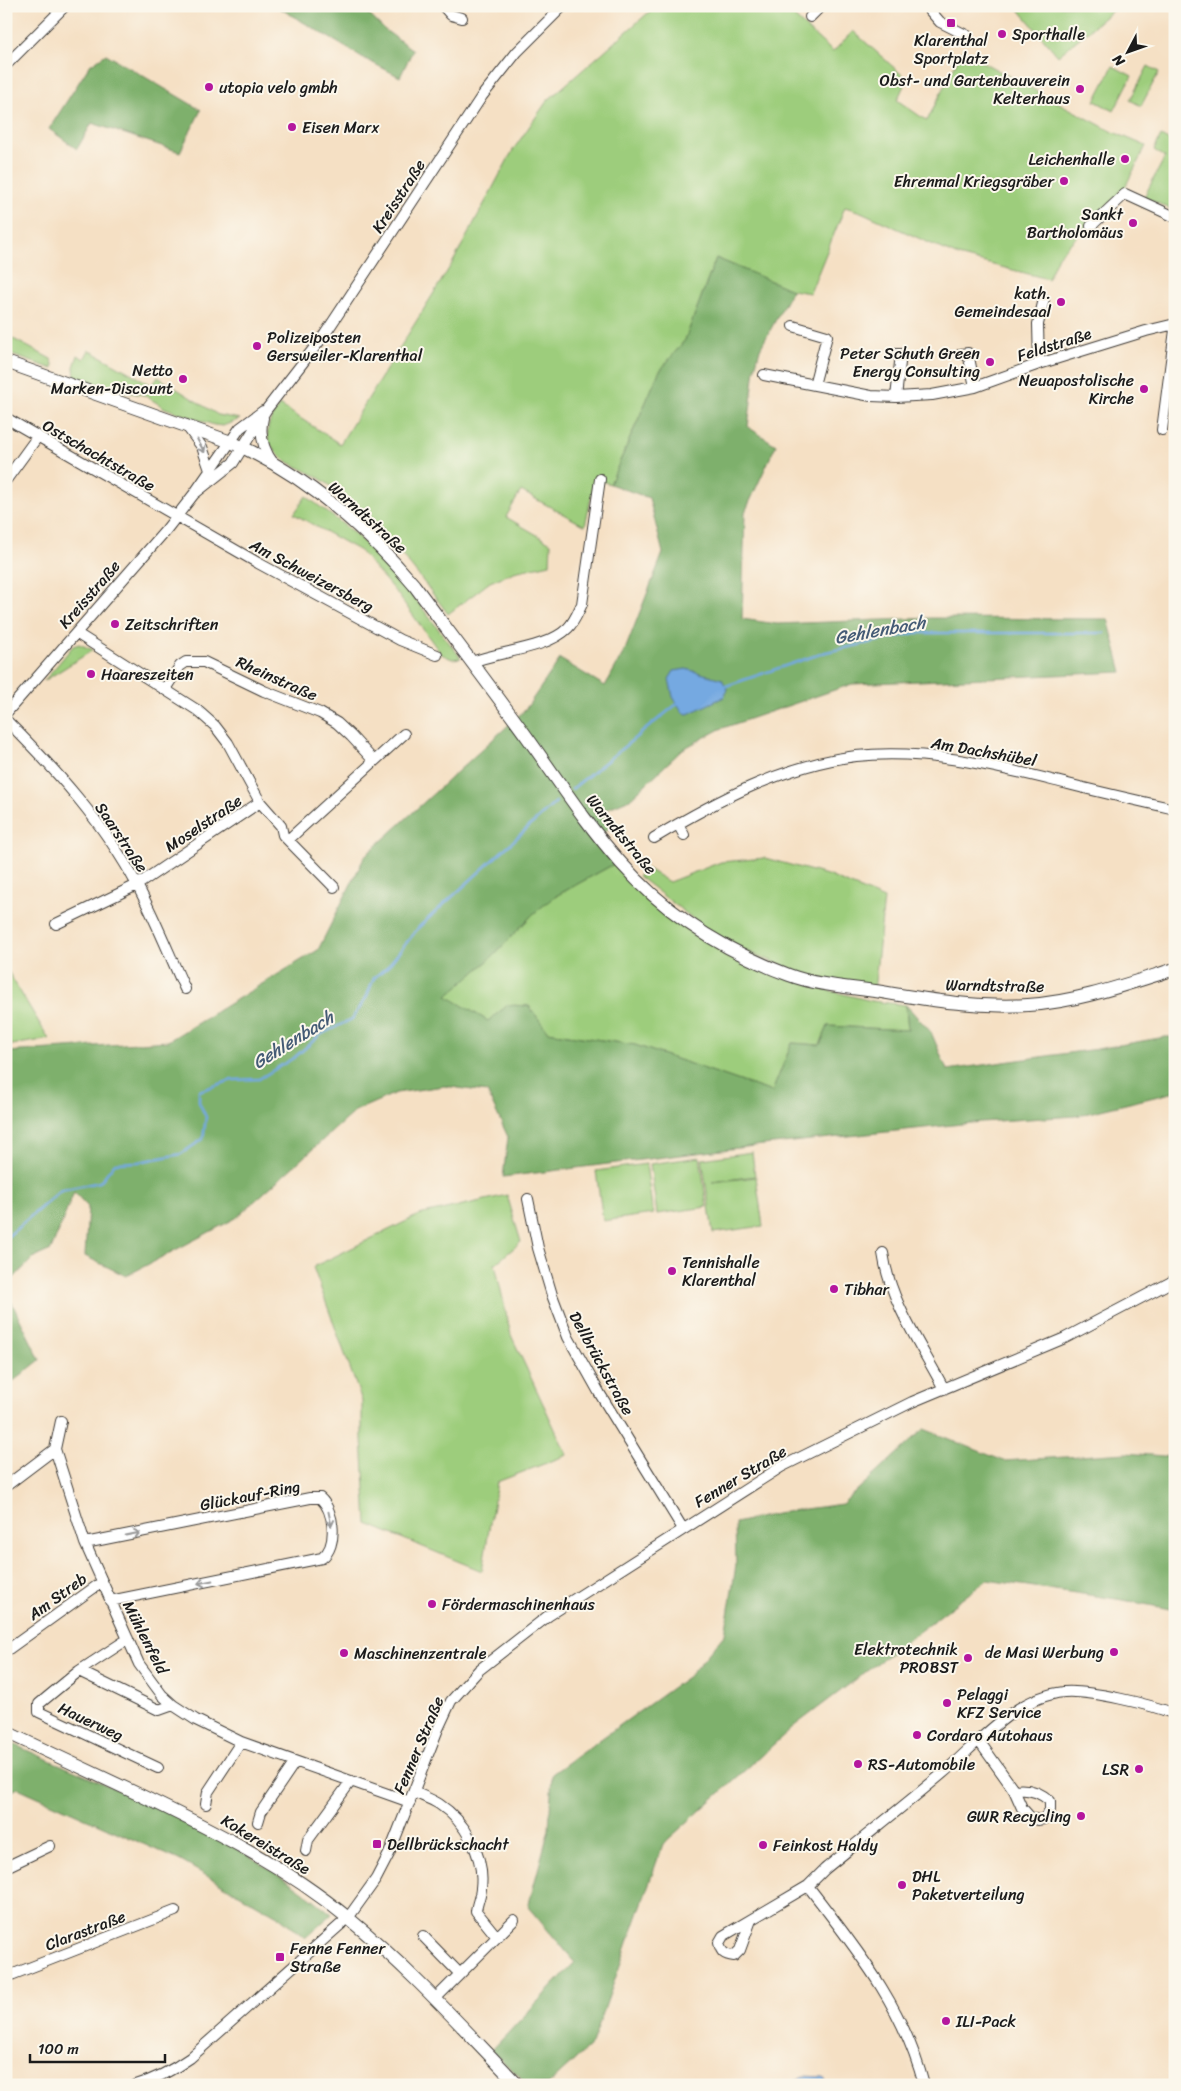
<svg xmlns="http://www.w3.org/2000/svg" width="1181" height="2091" font-family="Sriracha,sans-serif">
<style>
.green{fill:#9dcd7c;stroke:#5c744c}
.forest{fill:#7eb06c;stroke:#4d6644}
.water{fill:#74a9e1;stroke:#48627e}
.lines{fill:none;stroke-linecap:round;stroke-linejoin:round}
.stream{stroke:#74a9e1;stroke-width:2.5}
.minor-casing{stroke:#3d3935;stroke-width:12}
.major-casing{stroke:#3d3935;stroke-width:14}
.minor{stroke:#fff;stroke-width:10}
.major{stroke:#fff;stroke-width:12}
.oneway{stroke:#999}
.poi-dot{fill:#b5179e;stroke:#fbf7ec;stroke-width:2}
.labels{text-anchor:middle;stroke-width:4;stroke-linejoin:round;paint-order:stroke}
.poi-label{font-size:16px;fill:#1c1c1c;stroke:#fbf7ec;text-anchor:start}
.street-label{font-size:16px;fill:#1c1c1c;stroke:#fbf7ec}
.water-label{font-size:18px;font-style:italic;fill:#445b75;stroke:#fbf7ec}
</style>
<rect width="100%" height="100%" fill="#fbf7ec"/>
<filter id="ink" filterUnits="userSpaceOnUse"><feTurbulence type="fractalNoise" baseFrequency=".02" numOctaves="2"/><feDisplacementMap in="SourceGraphic" scale="10" xChannelSelector="R" yChannelSelector="G"/><feConvolveMatrix kernelMatrix="1 2 1 2 8 2 1 2 1" color-interpolation-filters="sRGB"/></filter>
<filter id="wash" filterUnits="userSpaceOnUse"><feTurbulence type="fractalNoise" baseFrequency=".0096" numOctaves="4" result="noise"/><feDisplacementMap in="SourceGraphic" scale="20" xChannelSelector="R" yChannelSelector="G"/><feGaussianBlur stdDeviation="1.12" result="paint"/><feColorMatrix in="noise" values="0 0 0 0 0 0 0 0 0 0 0 0 0 0 0 0 0 1.4 0 .05"/><feComposite in="paint" operator="in"/></filter>
<g filter="url(#wash)">
<rect width="100%" height="100%" fill="#f5e0c4"/>
<!-- green -->
<path class="green" d="M656 6H782L833 52 853 31 909 81 905 84 897 100 927 121 962 51 1111 131 1146 146 1123 191 1120 190 1117 196 1058 256 1048 279 958 256 861 212 845 207 810 293 792 290 716 258 685 340 659 372 610 484 595 479 585 526 521 491 506 517 551 543 550 564 514 572 490 582 448 614C418 574 386 532 347 499 338 492 329 484 319 478 304 468 283 464 272 447 262 431 271 418 280 405L340 444 453 262 513 150 547 101Z
M1016 6H1118L1058 56Z
M1113 66 1132 76 1114 111 1095 101Z
M1148 66 1159 72 1141 106 1130 100Z
M1161 136 1175 144V211L1144 197 1165 157 1154 150Z
M6 335 51 359 53 364V369L6 353Z
M89 350 152 385 158 377 218 415 240 419 223 426 214 425 165 408 144 395 118 391 75 377 74 367 78 355 84 359Z
M306 496 349 529 388 564 461 658 452 659 441 654 399 596 360 551 294 514Z
M79 644 93 650 44 681 73 646Z
M765 858 827 875 884 899 874 991 816 980 719 939 638 876 646 868 669 882 721 862Z
M614 864 658 905 815 987 872 1001 906 1005 908 1030 828 1026 820 1045 792 1043 772 1092 635 1045 548 1032 529 1006 508 1005 488 1021 446 996 490 959 533 914 554 897Z
M6 968 49 1039 6 1046Z
M752 1152 755 1176 712 1182 756 1177 763 1226 713 1233 702 1159Z
M700 1157 707 1207 657 1214 650 1164Z
M646 1164 653 1214 603 1221 596 1171Z
M507 1195 521 1242 495 1264 511 1335 567 1455 497 1482 482 1571 367 1524 362 1438V1401L313 1267 419 1215Z"/>
<!-- forest -->
<path class="forest" d="M276 6H360L385 30 413 50 400 77 367 60Z
M106 54 201 110 180 152 92 123 77 149 49 129 90 65Z
M716 258 792 290 760 349 755 368 748 427 776 445 745 512 742 619 777 624 931 618 1108 619 1122 672 852 684 720 729 683 749 630 799 604 810 612 826 594 840 614 864 554 897 533 914 490 959 447 996 488 1021 508 1005 529 1006 548 1032 635 1045 772 1092 792 1043 820 1045 828 1026 908 1030 906 1005 931 1032 947 1070 1097 1049 1165 1037H1175V1092L1076 1116 981 1122 754 1146 503 1177 508 1137 487 1092 444 1086 396 1093 355 1111 236 1218 126 1276 85 1256 88 1207 74 1192 51 1250 33 1258 6 1286V1052L168 1041 318 950 365 856 525 710 560 659 605 686 625 650 663 553 649 498 610 484 659 372 685 340Z
M6 1291 40 1360 6 1387Z
M924 1429 1004 1461 1126 1453 1175 1457V1610L1123 1600 987 1580 793 1727 663 1844 592 2044 548 2085H529L491 2051 575 1962 528 1907 549 1829 552 1774 690 1675 725 1634 736 1565 735 1523 790 1511 842 1504Z
M6 1741C118 1791 237 1835 332 1914L305 1938 281 1918 179 1860 18 1788 6 1794Z"/>
<!-- water -->
<path class="water" d="M686 669 722 679 727 689 724 697 688 714 683 713 673 697 669 679 674 671Z
M803 2076 824 2077 828 2085H785Z"/>
<g class="lines">
<!-- stream -->
<path class="stream" d="M726 686 826 652 915 633H1104
M572 789 677 704
M6 1238 61 1190 100 1182 115 1163 138 1162 181 1154 203 1139 206 1117 199 1102V1091L232 1080 259 1079 295 1057 320 1035 352 1019 366 998 374 978 388 966 419 927 556 802"/>
</g>
</g>
<g filter="url(#ink)">
<g class="lines">
<defs>
<path id="minor" d="M443 6 451 15 462 18
M926 6 940 22 968 36
M810 17 821 6
M6 65 65 6
M1091 226 1125 194 1175 217
M793 326 827 336 814 385
M893 354H901L896 397
M961 354 968 353 975 387
M1039 364 1038 324 1044 299
M764 375 871 396 896 397 932 395 975 387 1039 364 1146 331 1175 324
M6 418 258 563 400 640 437 655
M263 418C259 434 263 449 273 463
M186 425 202 447 210 470
M1162 430 1175 330
M6 480 38 436
M194 494 233 463 266 410 325 334 482 96 517 52 563 6
M76 633 197 710 215 726 228 743 260 802 281 826 283 835 334 887
M472 662C500 651 547 649 568 628 575 621 578 612 582 604L600 479
M165 689 180 666 186 662H204L264 691 320 713 337 723 351 736 374 761
M6 713 166 530 194 494 240 428 263 411
M6 720C55 769 105 824 137 885 155 918 169 954 185 989
M678 824 684 835
M654 838C716 801 783 765 856 756 928 748 998 767 1068 784 1103 793 1139 801 1175 809
M288 840 404 734
M56 924 137 885 260 802
M528 1199 538 1248 552 1295 568 1337 600 1394 683 1529
M883 1253C890 1302 921 1345 944 1389
M55 1449 61 1421
M6 1486 55 1449 85 1543 139 1664 162 1695 173 1705 196 1720 241 1742 410 1802
M85 1543 310 1498H320C335 1511 338 1546 322 1558L110 1601
M128 1639 79 1671 39 1704V1712L158 1768
M6 1651 102 1582
M79 1671 159 1710 173 1705
M979 1741 1014 1790 1022 1808 1030 1817 1037 1820 1044 1819 1050 1810V1801C1040 1792 1027 1788 1014 1790
M414 1792C422 1796 431 1799 439 1804 465 1821 485 1856 481 1888 481 1895 477 1903 476 1911L497 1937 439 1995
M206 1804 208 1792 241 1742
M258 1822 261 1812 295 1762
M306 1851 308 1840 351 1781
M6 1867 50 1846
M751 1920 740 1950 734 1956C724 1955 721 1952 719 1943L723 1936 808 1886
M423 1936 460 1974
M497 1937 514 1920
M6 1977 175 1911
M136 2085C156 2079 173 2070 190 2058L348 1918 376 1879 389 1854 438 1729 451 1701 479 1670 548 1616 781 1467 912 1402 1065 1338 1175 1280
M924 2085C903 2005 857 1950 808 1886L825 1869C864 1837 904 1806 943 1773 978 1743 1015 1697 1064 1692 1090 1690 1149 1704 1175 1714"/>
<path id="major" d="M6 362 231 442C302 473 364 526 414 585 452 636 490 686 527 737 558 780 586 824 621 863 666 914 725 951 789 975 819 986 850 987 882 992 930 1000 978 1008 1028 1005 1078 1002 1127 984 1175 969
M6 1732C51 1753 95 1774 140 1795 213 1830 285 1866 348 1918 409 1968 463 2028 518 2085"/>
</defs>
<!-- minor casing -->
<use href="#minor" class="minor-casing"/>
<!-- major casing -->
<use href="#major" class="major-casing"/>
<!-- minor -->
<use href="#minor" class="minor"/>
<!-- major -->
<use href="#major" class="major"/>
</g>
<!-- one-way arrows -->
<defs><path id="oneway-shaft" d="M-6 0H5M1.5-3L5.5 0L1.5 3" fill="none" stroke-width="1.6" stroke-linecap="round" stroke-linejoin="round" transform="scale(1.25)"/></defs>
<g class="oneway">
<use href="#oneway-shaft" transform="translate(201 446) rotate(61)"/>
<use href="#oneway-shaft" transform="translate(330 1519) rotate(78)"/>
<use href="#oneway-shaft" transform="translate(133 1534) rotate(-11)"/>
<use href="#oneway-shaft" transform="translate(205 1582) rotate(169)"/>
</g>
</g>
<!-- markers -->
<g class="poi-dot">
<rect x="946" y="18" width="10" height="10" rx="2.5"/>
<circle cx="1002" cy="34" r="5"/>
<circle cx="209" cy="87" r="5"/>
<circle cx="1080" cy="89" r="5"/>
<circle cx="292" cy="127" r="5"/>
<circle cx="1125" cy="159" r="5"/>
<circle cx="1064" cy="181" r="5"/>
<circle cx="1133" cy="223" r="5"/>
<circle cx="1061" cy="302" r="5"/>
<circle cx="257" cy="346" r="5"/>
<circle cx="990" cy="362" r="5"/>
<circle cx="183" cy="379" r="5"/>
<circle cx="1144" cy="389" r="5"/>
<circle cx="115" cy="624" r="5"/>
<circle cx="91" cy="674" r="5"/>
<circle cx="672" cy="1271" r="5"/>
<circle cx="834" cy="1289" r="5"/>
<circle cx="432" cy="1604" r="5"/>
<circle cx="1114" cy="1652" r="5"/>
<circle cx="344" cy="1653" r="5"/>
<circle cx="968" cy="1658" r="5"/>
<circle cx="947" cy="1703" r="5"/>
<circle cx="917" cy="1735" r="5"/>
<circle cx="858" cy="1764" r="5"/>
<circle cx="1139" cy="1769" r="5"/>
<circle cx="1081" cy="1816" r="5"/>
<rect x="372" y="1839" width="10" height="10" rx="2.5"/>
<circle cx="763" cy="1845" r="5"/>
<circle cx="902" cy="1885" r="5"/>
<rect x="275" y="1952" width="10" height="10" rx="2.5"/>
<circle cx="946" cy="2021" r="5"/>
</g>
<g class="labels">
<!-- poi labels -->
<g class="poi-label">
<text x="1012" y="40">Sporthalle</text>
<text x="951" y="46" text-anchor="middle">Klarenthal<tspan x="951" dy="18">Sportplatz</tspan></text>
<text x="1070" y="86" text-anchor="end">Obst- und Gartenbauverein<tspan x="1070" dy="18">Kelterhaus</tspan></text>
<text x="219" y="93">utopia velo gmbh</text>
<text x="302" y="133">Eisen Marx</text>
<text x="1115" y="165" text-anchor="end">Leichenhalle</text>
<text x="1054" y="187" text-anchor="end">Ehrenmal Kriegsgräber</text>
<text x="1123" y="220" text-anchor="end">Sankt<tspan x="1123" dy="18">Bartholomäus</tspan></text>
<text x="1051" y="299" text-anchor="end">kath.<tspan x="1051" dy="18">Gemeindesaal</tspan></text>
<text x="267" y="343">Polizeiposten<tspan x="267" dy="18">Gersweiler-Klarenthal</tspan></text>
<text x="980" y="359" text-anchor="end">Peter Schuth Green<tspan x="980" dy="18">Energy Consulting</tspan></text>
<text x="173" y="376" text-anchor="end">Netto<tspan x="173" dy="18">Marken-Discount</tspan></text>
<text x="1134" y="386" text-anchor="end">Neuapostolische<tspan x="1134" dy="18">Kirche</tspan></text>
<text x="125" y="630">Zeitschriften</text>
<text x="101" y="680">Haareszeiten</text>
<text x="682" y="1268">Tennishalle<tspan x="682" dy="18">Klarenthal</tspan></text>
<text x="844" y="1295">Tibhar</text>
<text x="442" y="1610">Fördermaschinenhaus</text>
<text x="958" y="1655" text-anchor="end">Elektrotechnik<tspan x="958" dy="18">PROBST</tspan></text>
<text x="1104" y="1658" text-anchor="end">de Masi Werbung</text>
<text x="354" y="1659">Maschinenzentrale</text>
<text x="957" y="1700">Pelaggi<tspan x="957" dy="18">KFZ Service</tspan></text>
<text x="927" y="1741">Cordaro Autohaus</text>
<text x="868" y="1770">RS-Automobile</text>
<text x="1129" y="1775" text-anchor="end">LSR</text>
<text x="1071" y="1822" text-anchor="end">GWR Recycling</text>
<text x="387" y="1850">Dellbrückschacht</text>
<text x="773" y="1851">Feinkost Haldy</text>
<text x="912" y="1882">DHL<tspan x="912" dy="18">Paketverteilung</tspan></text>
<text x="290" y="1954">Fenne Fenner<tspan x="290" dy="18">Straße</tspan></text>
<text x="956" y="2027">ILI-Pack</text>
</g>
<!-- street labels -->
<g class="street-label">
<text transform="translate(398 196) rotate(-57)" y="6">Kreisstraße</text>
<text transform="translate(1054 344) rotate(-18)" y="6">Feldstraße</text>
<text transform="translate(99 455) rotate(30)" y="6">Ostschachtstraße</text>
<text transform="translate(368 517) rotate(42)" y="6">Warndtstraße</text>
<text transform="translate(312 575) rotate(28)" y="6">Am Schweizersberg</text>
<text transform="translate(89 594) rotate(-49)" y="6">Kreisstraße</text>
<text transform="translate(277 678) rotate(24)" y="6">Rheinstraße</text>
<text transform="translate(984 751) rotate(10)" y="6">Am Dachshübel</text>
<text transform="translate(203 823) rotate(-34)" y="6">Moselstraße</text>
<text transform="translate(622 834) rotate(50)" y="6">Warndtstraße</text>
<text transform="translate(122 837) rotate(56)" y="6">Saarstraße</text>
<text transform="translate(995 985) rotate(1)" y="6">Warndtstraße</text>
<text transform="translate(602 1363) rotate(61)" y="6">Dellbrückstraße</text>
<text transform="translate(740 1476) rotate(-31)" y="6">Fenner Straße</text>
<text transform="translate(250 1495) rotate(-11)" y="6">Glückauf-Ring</text>
<text transform="translate(57 1596) rotate(-36)" y="6">Am Streb</text>
<text transform="translate(146 1637) rotate(63)" y="6">Mühlenfeld</text>
<text transform="translate(91 1721) rotate(25)" y="6">Hauerweg</text>
<text transform="translate(418 1745) rotate(-67)" y="6">Fenner Straße</text>
<text transform="translate(266 1844) rotate(31)" y="6">Kokereistraße</text>
<text transform="translate(85 1930) rotate(-21)" y="6">Clarastraße</text>
</g>
<!-- water labels -->
<g class="water-label">
<text transform="translate(880 630) rotate(-10)" y="6">Gehlenbach</text>
<text transform="translate(293 1040) rotate(-32)" y="6">Gehlenbach</text>
</g>
</g>
<!-- margin -->
<rect width="1181" height="2091" fill="none" stroke="#fbf7ec" stroke-width="25"/>
<!-- north arrow -->
<g transform="translate(1128 52) rotate(229)" stroke="#fbf7ec" stroke-width="4" paint-order="stroke">
<path d="M0-4L9 19L0 12L-9 19Z" fill="#1c1c1c"/>
<text y="-8" font-size="14" font-weight="bold" text-anchor="middle" fill="#1c1c1c">N</text>
</g>
<!-- scale -->
<path d="M30 2054v8h135v-8" fill="none" stroke="#1c1c1c" stroke-width="2.5"/>
<text x="38" y="2054" font-size="15" fill="#1c1c1c" stroke="#fbf7ec" stroke-width="4" paint-order="stroke">100 m</text>
</svg>
